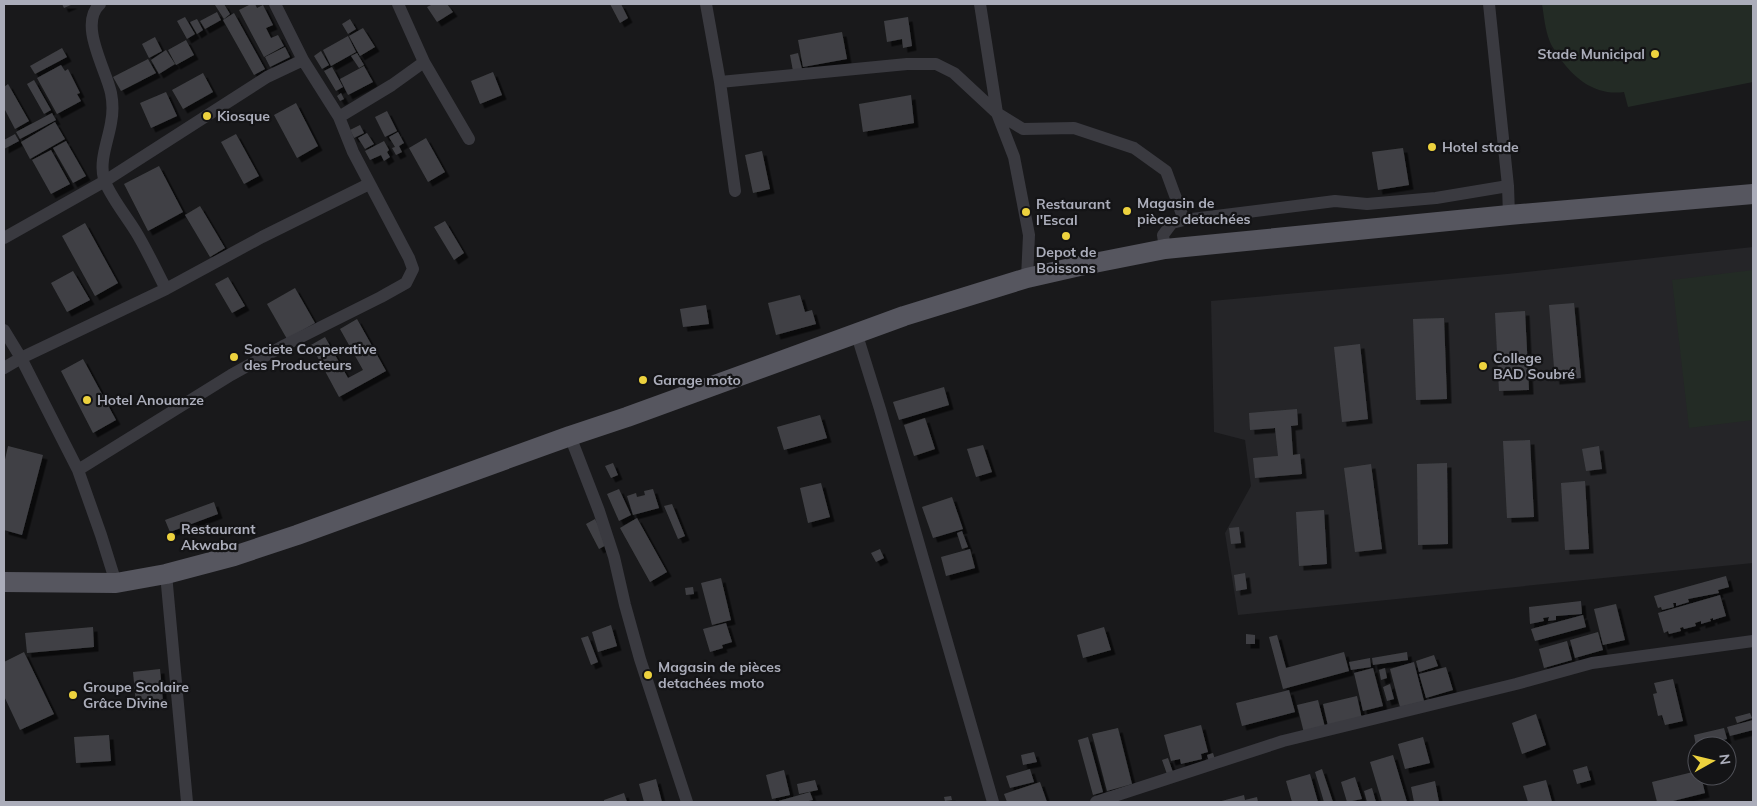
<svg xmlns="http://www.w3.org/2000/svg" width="1757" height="806" font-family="Mulish,sans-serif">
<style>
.built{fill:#252528}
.green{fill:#232b25}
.building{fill:#404145;filter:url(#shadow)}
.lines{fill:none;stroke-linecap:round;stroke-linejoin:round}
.minor{stroke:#3a3a40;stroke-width:12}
.primary{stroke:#56565f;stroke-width:20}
.poi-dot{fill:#edd23e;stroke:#141416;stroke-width:2}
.labels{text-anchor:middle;stroke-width:4.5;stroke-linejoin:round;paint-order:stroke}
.poi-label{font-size:14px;font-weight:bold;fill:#abadba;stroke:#141416;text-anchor:start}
</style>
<defs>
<filter id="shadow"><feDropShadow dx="4.5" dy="4.5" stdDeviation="0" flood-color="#0009"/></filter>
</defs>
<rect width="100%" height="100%" fill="#19191b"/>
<!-- built -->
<path class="built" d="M1753 247V563L1238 615 1225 533 1251 486 1245 440 1214 432 1211 301 1507 274Z"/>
<!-- green -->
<path class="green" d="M1542 4H1753V82L1628 107 1624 92C1597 96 1575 80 1560 58 1557 53 1552 47 1550 42 1545 29 1544 17 1542 4Z
M1753 270V420L1689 428 1672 280Z"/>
<!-- building -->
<path class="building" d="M62 4H73L64 8Z
M217 4H224L230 14 224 19 215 5Z
M251 4H255L257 8 263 5 273 25 266 28 271 38 278 35 284 46 264 57 239 10Z
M433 4H447L453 12 437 22 427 7Z
M610 4H621L628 18 620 23Z
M217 12 221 20 205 29 200 21Z
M234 13 265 69 254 75 223 20Z
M185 17 195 34 187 39 177 21Z
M908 17 912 46 903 48 902 39 887 42 884 21Z
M197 19 203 30 197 34 190 22Z
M350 19 356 29 348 34 342 24Z
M363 28 375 47 360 56 349 36Z
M842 32 847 59 803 67 798 40Z
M348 36 356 52 331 66 323 50Z
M155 37 162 51 149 58 142 44Z
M186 40 194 55 176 65 168 50Z
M285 47 290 57 270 67 265 57Z
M62 48 67 57 35 74 30 66Z
M166 50 175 64 159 74 151 60Z
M321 51 329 65 322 69 314 56Z
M357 53 364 65 359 68 351 56Z
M798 53 802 69 793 71 790 55Z
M148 59 156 73 121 91 113 77Z
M61 65 65 71 68 69 80 93 77 94 81 101 57 114 37 78Z
M364 66 373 82 348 95 340 79Z
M332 67 343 87 336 91 324 71Z
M493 72 502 95 480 104 471 81Z
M203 73 213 92 183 109 172 90Z
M34 80 51 110 44 114 27 84Z
M8 84 29 121 15 129 4 108V87Z
M166 92 177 116 151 128 140 103Z
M341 93 344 99 340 101 337 96Z
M911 95 914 123 863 132 859 104Z
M296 103 318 146 297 158 274 115Z
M387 111 397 131 385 137 375 117Z
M52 113 56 120 20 139 16 132Z
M55 122 65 139 30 159 21 142Z
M360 125 364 133 354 138 350 130Z
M398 132 404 143 399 146 402 152 396 155 392 148 395 147 389 137Z
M367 133 374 144 365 149 358 138Z
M15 134 19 141 4 149V140Z
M236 134 259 176 244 184 221 142Z
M426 138 445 172 428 182 409 148Z
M66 141 86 176 73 183 53 148Z
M384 141 389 150 387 152 390 157 384 161 381 155 370 160 365 151Z
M1403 148 1409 185 1378 190 1372 152Z
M51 150 70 184 51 194 32 160Z
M762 151 770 189 753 193 745 155Z
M159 166 183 212 148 231 124 184Z
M200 206 225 248 210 257 185 215Z
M445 221 464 253 454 260 434 227Z
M85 223 118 283 95 296 62 236Z
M73 271 90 300 67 312 51 283Z
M228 277 245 306 232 313 215 284Z
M295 288 315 323 287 339 267 304Z
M800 295 805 312 812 310 816 324 776 335 768 303Z
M1574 303 1581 378 1555 380 1549 305Z
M706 305 709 324 683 327 680 309Z
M1525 311 1529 390 1499 391 1495 313Z
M1444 318 1447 399 1416 400 1413 319Z
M357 319 386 371 339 397 311 345 325 337 348 378 363 370 340 329Z
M1360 344 1368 419 1342 422 1334 347Z
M83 359 116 420 93 433 61 371Z
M944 387 949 405 899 420 893 402Z
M1297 409 1298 425 1291 426 1293 455 1300 454 1302 474 1255 478 1253 458 1278 456 1275 428 1250 430 1249 413Z
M820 415 827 438 784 450 777 427Z
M925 418 935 449 914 456 904 425Z
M1530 440 1534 517 1507 518 1503 441Z
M983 445 992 472 976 477 967 449Z
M8 446 43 455 22 535 4 530V464Z
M1599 446 1602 469 1586 471 1582 449Z
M613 463 618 475 611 478 605 466Z
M1447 463 1448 544 1418 545 1417 464Z
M1371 464 1382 549 1355 552 1344 468Z
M1585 481 1589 549 1565 550 1561 483Z
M821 483 830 517 808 523 800 488Z
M619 489 631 515 619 521 607 494Z
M653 489 659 508 633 515 627 496 636 493 637 497 645 495 644 491Z
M952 497 963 529 933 538 922 507Z
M214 502 218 514 170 532 165 520Z
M672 504 685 536 678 539 664 506Z
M1324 510 1327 564 1299 566 1296 512Z
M637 518 667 572 650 582 620 528Z
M595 519 608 544 599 549 586 524Z
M1239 527 1241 543 1231 544 1229 528Z
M962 531 968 547 962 549 957 533Z
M880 549 884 558 876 562 871 553Z
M970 549 975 568 946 576 941 557Z
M1245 573 1247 589 1236 591 1234 575Z
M1726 576 1729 587 1718 590 1719 593 1688 599 1689 602 1676 606V603H1673L1674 607 1662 610 1661 607 1658 608 1654 596Z
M721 578 731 620 712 625 701 583Z
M693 587 694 594 686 595 685 588Z
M1720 595 1726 616 1713 620V618L1710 619 1711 621 1701 624V621L1695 623 1696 626 1684 629 1683 627 1680 628 1681 631 1669 634 1668 631 1664 633 1658 613Z
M1581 601 1582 614 1556 616V620L1548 621 1549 617 1543 618 1544 621 1530 624 1529 607Z
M1616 604 1625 640 1603 645 1594 609Z
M1583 615 1586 627 1535 641 1531 629Z
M726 623 732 642 722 645 723 648 710 652 703 629Z
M611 625 617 646 598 652 592 632Z
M93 627 94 647 27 653 25 633Z
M1104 627 1111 650 1083 658 1077 635Z
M1598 632 1603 650 1575 658 1570 640Z
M1246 634 1255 635V644H1246Z
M1277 635 1286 668 1344 652 1349 671 1283 689 1269 637Z
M588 636 598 662 591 665 581 638Z
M1567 641 1572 660 1544 668 1539 649Z
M24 652 54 714 20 730 4 696V662Z
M1407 652 1408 660 1373 665 1372 658Z
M1434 655 1438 666 1419 672 1416 661Z
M1370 658 1371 667 1351 670 1349 662Z
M1414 662 1424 701 1400 707 1390 669Z
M1446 667 1453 690 1426 698 1419 674Z
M1373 668 1383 706 1363 711 1354 673Z
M1385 668 1387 678 1381 680 1379 670Z
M160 669 163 702 136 704 133 672Z
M1673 679 1683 721 1665 725 1662 715 1658 716 1653 694 1657 693 1654 683Z
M1390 684 1394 699 1387 701 1383 687Z
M1289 690 1295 712 1242 726 1236 703Z
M1357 696 1362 719 1328 726 1323 704Z
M1318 700 1325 727 1304 733 1297 705Z
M1750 713 1752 718 1737 723 1735 717Z
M1536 714 1546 745 1522 754 1512 723Z
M1753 720V730L1730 736 1727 727Z
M1201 725 1208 752 1201 754 1202 759 1181 764 1180 759 1171 761 1164 735Z
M1118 728 1132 784 1107 791 1092 734Z
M1724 728 1727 739 1696 746 1694 735Z
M109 735 111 761 76 763 74 737Z
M1088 737 1103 792 1093 795 1078 740Z
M1423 737 1430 763 1405 769 1398 744Z
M1034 752 1037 762 1023 765 1021 755Z
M1213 753 1216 763 1210 765 1207 755Z
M1393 755 1407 802H1382L1370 762Z
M1168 758 1174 775 1168 777 1162 760Z
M1587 766 1591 780 1577 784 1573 770Z
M1030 769 1034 782 1010 788 1006 776Z
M1322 769 1333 802H1324L1315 772Z
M784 770 790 795 772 799 766 775Z
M1697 771V776H1701L1705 793 1669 802H1657L1652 782Z
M1310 774 1318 802H1292L1286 781Z
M1355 777 1362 799 1347 802 1341 782Z
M656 779 662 802H644L639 784Z
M815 780 818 790 799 794 797 784Z
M1546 780 1552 802H1528L1523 786Z
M1435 781 1439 802H1414L1411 787Z
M1040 782 1047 802H1007L1004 794Z
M1372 788 1376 802H1367L1364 791Z
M810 792 813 800 804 802H775Z
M624 793 627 802H604V800Z
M1244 795 1245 800 1257 797 1258 802H1218Z
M951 796 952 800 945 801 944 797Z"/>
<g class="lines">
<!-- minor -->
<path class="minor" d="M100 4C78 24 106 69 111 93 113 103 113 113 111 123 108 141 99 161 104 179 109 195 127 217 136 232 147 250 156 270 166 289
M275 4 303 60 339 117 392 85 424 62 398 4
M706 4 720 82 735 191
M980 4 997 113 1014 157 1029 235 1027 278
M1489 4 1508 186 1509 215
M424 62 469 139
M720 82 907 64H936L954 73 997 113 1023 129 1074 128 1134 148 1166 171 1184 220
M4 238 105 181 267 77 303 60
M1165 249 1163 235 1172 223 1184 220 1335 201 1367 204 1436 198 1508 186
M4 330 21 358 78 470 101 535 116 583
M856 332 880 409 993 802
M4 368 21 358 166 289 262 237 369 184
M570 436 599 511 614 557 625 605 640 659 687 802
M78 470 231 375 285 345 381 297 406 283 413 269 409 258 353 152 339 117
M166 574 187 802
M1096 802 1283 741 1516 684 1592 663 1753 641"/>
<!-- primary -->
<path class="primary" d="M4 582 116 583 166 574 234 556 297 535 570 436 627 417 904 316 1027 278 1084 265 1165 249 1509 215 1753 194"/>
</g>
<!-- markers -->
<g class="poi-dot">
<circle cx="1655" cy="54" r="5"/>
<circle cx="207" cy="116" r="5"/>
<circle cx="1432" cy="147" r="5"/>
<circle cx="1127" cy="211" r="5"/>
<circle cx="1026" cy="212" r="5"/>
<circle cx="1066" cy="236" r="5"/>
<circle cx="234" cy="357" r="5"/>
<circle cx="1483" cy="366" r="5"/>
<circle cx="643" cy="380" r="5"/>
<circle cx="87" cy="400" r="5"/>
<circle cx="171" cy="537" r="5"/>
<circle cx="648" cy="675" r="5"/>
<circle cx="73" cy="695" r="5"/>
</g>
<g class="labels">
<!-- poi labels -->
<g class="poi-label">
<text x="1645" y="59" text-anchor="end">Stade Municipal</text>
<text x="217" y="121">Kiosque</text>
<text x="1442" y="152">Hotel stade</text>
<text x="1137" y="208">Magasin de<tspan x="1137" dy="16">pièces detachées</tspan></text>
<text x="1036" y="209">Restaurant<tspan x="1036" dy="16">l'Escal</tspan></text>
<text x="1066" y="257" text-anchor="middle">Depot de<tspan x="1066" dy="16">Boissons</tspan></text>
<text x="244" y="354">Societe Cooperative<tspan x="244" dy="16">des Producteurs</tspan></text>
<text x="1493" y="363">College<tspan x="1493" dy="16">BAD Soubré</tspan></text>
<text x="653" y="385">Garage moto</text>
<text x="97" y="405">Hotel Anouanze</text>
<text x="181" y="534">Restaurant<tspan x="181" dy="16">Akwaba</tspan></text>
<text x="658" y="672">Magasin de pièces<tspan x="658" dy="16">detachées moto</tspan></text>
<text x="83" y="692">Groupe Scolaire<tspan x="83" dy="16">Grâce Divine</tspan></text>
</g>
</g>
<!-- border -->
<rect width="1757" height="806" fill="none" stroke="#abadba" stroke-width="10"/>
<!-- north arrow -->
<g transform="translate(1712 761) rotate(82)"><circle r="24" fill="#141416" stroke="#505158"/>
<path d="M0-4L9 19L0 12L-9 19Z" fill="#edd23e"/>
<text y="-8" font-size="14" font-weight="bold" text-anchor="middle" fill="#abadba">N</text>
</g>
</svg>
